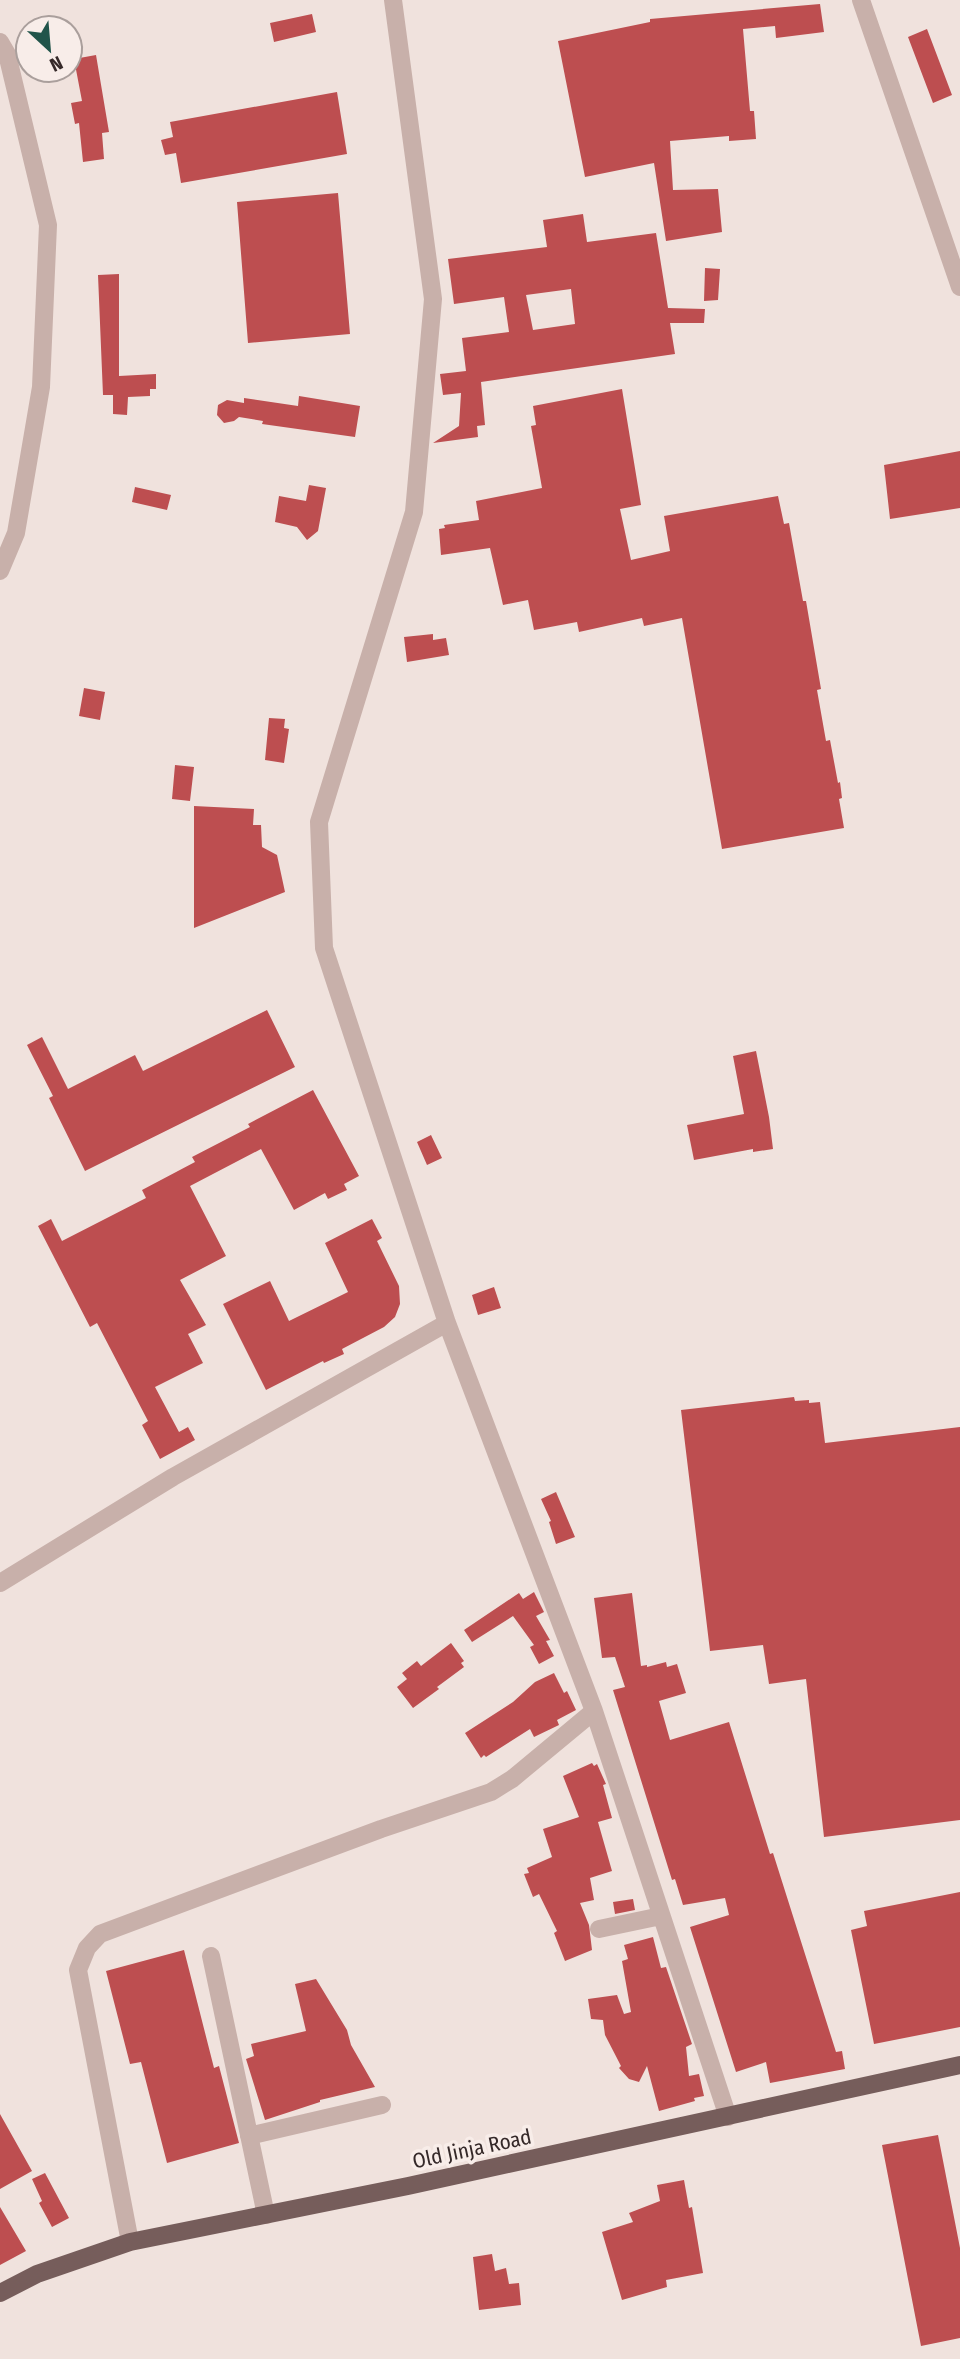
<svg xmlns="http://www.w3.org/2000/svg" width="960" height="2359" font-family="'Fira Sans Condensed',sans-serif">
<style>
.building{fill:#bd4e50;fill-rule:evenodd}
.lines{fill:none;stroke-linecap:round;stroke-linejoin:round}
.minor{stroke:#c8b0aa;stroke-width:18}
.major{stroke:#765d5b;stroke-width:18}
.labels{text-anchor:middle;stroke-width:7;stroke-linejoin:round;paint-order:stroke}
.street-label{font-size:21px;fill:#352929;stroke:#f8ede9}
</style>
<rect width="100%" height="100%" fill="#f0e2dd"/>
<!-- building -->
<path class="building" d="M820 4 824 32 776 38 775 26 743 29 750 111H754L756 139 729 141V136L670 141 673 190 718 189 722 232 666 241 654 163 585 177 558 41 650 22V19Z
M312 14 316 32 274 42 270 23Z
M927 29 952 95 933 103 908 37Z
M96 55 109 132 102 133 104 159 83 162 79 123 75 124 71 103 82 101 74 59Z
M337 92 347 154 181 183 176 153 165 155 161 140 173 137 170 122Z
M338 193 350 334 248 343 237 202Z
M583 214 587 242 656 233 668 308 705 309 704 323H670L675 354 481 382 485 425 477 426 478 437 433 443 459 426 461 393 443 395 440 374 466 371 462 338 509 332 504 297 454 304 448 259 547 247 543 220ZM571 289 575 324 533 330 526 295Z
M705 268 720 269 718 300 704 301Z
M119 274V376L156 374V389H150V396L128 397 127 415 113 414V395H103L98 275Z
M622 389 641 505 620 509 631 560 670 551 664 516 778 496 784 524 789 523 803 601H806L821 689 817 690 826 741 830 740 838 783 840 782 842 798 839 799 844 828 722 849 682 618 644 626 642 618 579 632 577 622 534 630 528 600 503 605 490 548 441 555 439 529 445 528 444 525 479 520 476 501 542 488 531 426 536 425 533 406Z
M299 396 360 406 355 437 262 424 263 421 239 417 234 421 224 423 217 415 218 405 227 400 244 403V398L298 406Z
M960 451V508L890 519 884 465Z
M309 485 326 488 318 531 307 540 297 527 275 522 279 496 306 501Z
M135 487 171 495 167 510 132 502Z
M433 634V640L446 638 449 655 407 662 404 637Z
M84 688 105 692 100 720 79 716Z
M269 718 285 719 284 728 289 729 284 763 265 760Z
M175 765 194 767 190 801 172 799Z
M194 806 254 809 253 825H261L262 847 277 855 285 892 194 928Z
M267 1010 295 1067 85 1171 49 1098 53 1096 27 1045 42 1037 68 1089 135 1055 143 1071Z
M756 1051 769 1117 773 1149 753 1152V1149L694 1160 687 1125 744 1114 733 1056Z
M313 1090 359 1176 344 1184 347 1190 328 1199 325 1193 294 1210 261 1149 190 1186 226 1256 180 1280 206 1325 188 1334 203 1363 155 1387 179 1432 188 1427 195 1440 160 1459 142 1425 148 1421 97 1323 90 1327 38 1226 51 1219 62 1241 146 1198 142 1190 195 1162 192 1157 250 1127 248 1124Z
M431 1135 442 1158 427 1165 417 1142Z
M372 1219 382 1238 377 1241 399 1286 400 1304 395 1317 384 1327 342 1349 344 1354 324 1363 323 1361 266 1390 223 1304 270 1281 289 1321 348 1292 325 1243Z
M494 1287 501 1308 478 1315 472 1295Z
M794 1397 795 1401 809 1400V1403L820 1402 825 1443 960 1427V1820L824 1837 806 1679 769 1684 763 1645 710 1651 681 1410Z
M556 1492 575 1537 556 1544 549 1522 551 1521 541 1499Z
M534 1592 544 1612 536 1616 550 1640 546 1641 554 1656 539 1664 530 1647 534 1645 513 1616 472 1642 464 1630 519 1593 523 1599Z
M632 1593 641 1666 647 1665V1667L666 1662 667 1667 677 1664 686 1693 659 1701 670 1740 729 1722 770 1854 773 1853 836 2052 842 2051 845 2069 770 2083 766 2062 736 2072 690 1927 729 1915 725 1898 683 1905 675 1879 672 1880 613 1690 625 1687 615 1657 602 1658 594 1598Z
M451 1643 464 1661 461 1663 464 1667 437 1687 439 1689 413 1708 397 1687 407 1679 402 1673 417 1661 421 1666Z
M554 1673 564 1693 567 1691 576 1710 557 1720 559 1725 534 1737 530 1729 486 1757 484 1755 481 1758 465 1733 513 1702 535 1682Z
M592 1763 594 1766 597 1764 606 1784 603 1785 612 1818 598 1822 612 1871 590 1878 594 1900 580 1903 589 1925 592 1950 565 1961 554 1933 557 1931 539 1894 533 1897 524 1874 529 1873 527 1868 552 1857 543 1829 579 1817 563 1776Z
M960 1892V2027L874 2044 851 1930 867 1926 864 1911Z
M633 1899 635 1910 615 1914 613 1902Z
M653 1937 661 1968 666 1967 692 2044 686 2047 689 2076 699 2074 704 2096 694 2098 695 2101 659 2111 647 2066 639 2082 629 2079 619 2068 621 2066 605 2035 603 2020 591 2019 588 1999 617 1995 624 2014 631 2012 622 1961 628 1959 624 1945Z
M184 1950 214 2068 219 2066 239 2143 167 2163 141 2062 130 2064 106 1971Z
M316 1979 347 2030 351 2045 375 2087 320 2100V2102L265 2120 246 2059 254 2056 251 2044 306 2031 295 1984Z
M0 2114 32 2171 0 2189Z
M938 2135 960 2248V2338L921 2346 882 2145Z
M45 2173 69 2218 52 2227 39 2203 42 2201 32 2179Z
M684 2180 689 2208 692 2207 703 2273 666 2280 667 2287 622 2300 602 2232 633 2222 629 2213 660 2201 657 2185Z
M0 2207 26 2251 0 2265Z
M492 2254 495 2271 506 2268 509 2284 519 2283 521 2305 479 2310 473 2257Z"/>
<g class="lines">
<!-- minor -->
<path class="minor" d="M393 0 433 299 414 512 319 822 324 948 447 1323 594 1711 728 2117
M861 0 960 287
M0 42 7 54 48 225 41 387 16 533 0 571
M0 1583 173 1477 447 1323
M599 1929 661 1916
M211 1956 266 2215
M249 2136 382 2105
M130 2242 78 1970 87 1948 100 1934 381 1829 491 1792 512 1779 594 1711"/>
<!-- major -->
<path class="major" d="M0 2293 37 2274 130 2242 408 2186 960 2065"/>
</g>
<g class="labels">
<!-- street labels -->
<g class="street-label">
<text transform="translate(472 2149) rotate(-12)" y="7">Old Jinja Road</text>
</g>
</g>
<!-- north arrow -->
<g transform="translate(49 49) rotate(154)"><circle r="33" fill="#f8ede9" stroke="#aa9f9c" stroke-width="2"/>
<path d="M0-5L12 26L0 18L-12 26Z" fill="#21544a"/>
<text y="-10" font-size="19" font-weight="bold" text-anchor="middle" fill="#352929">N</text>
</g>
</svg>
